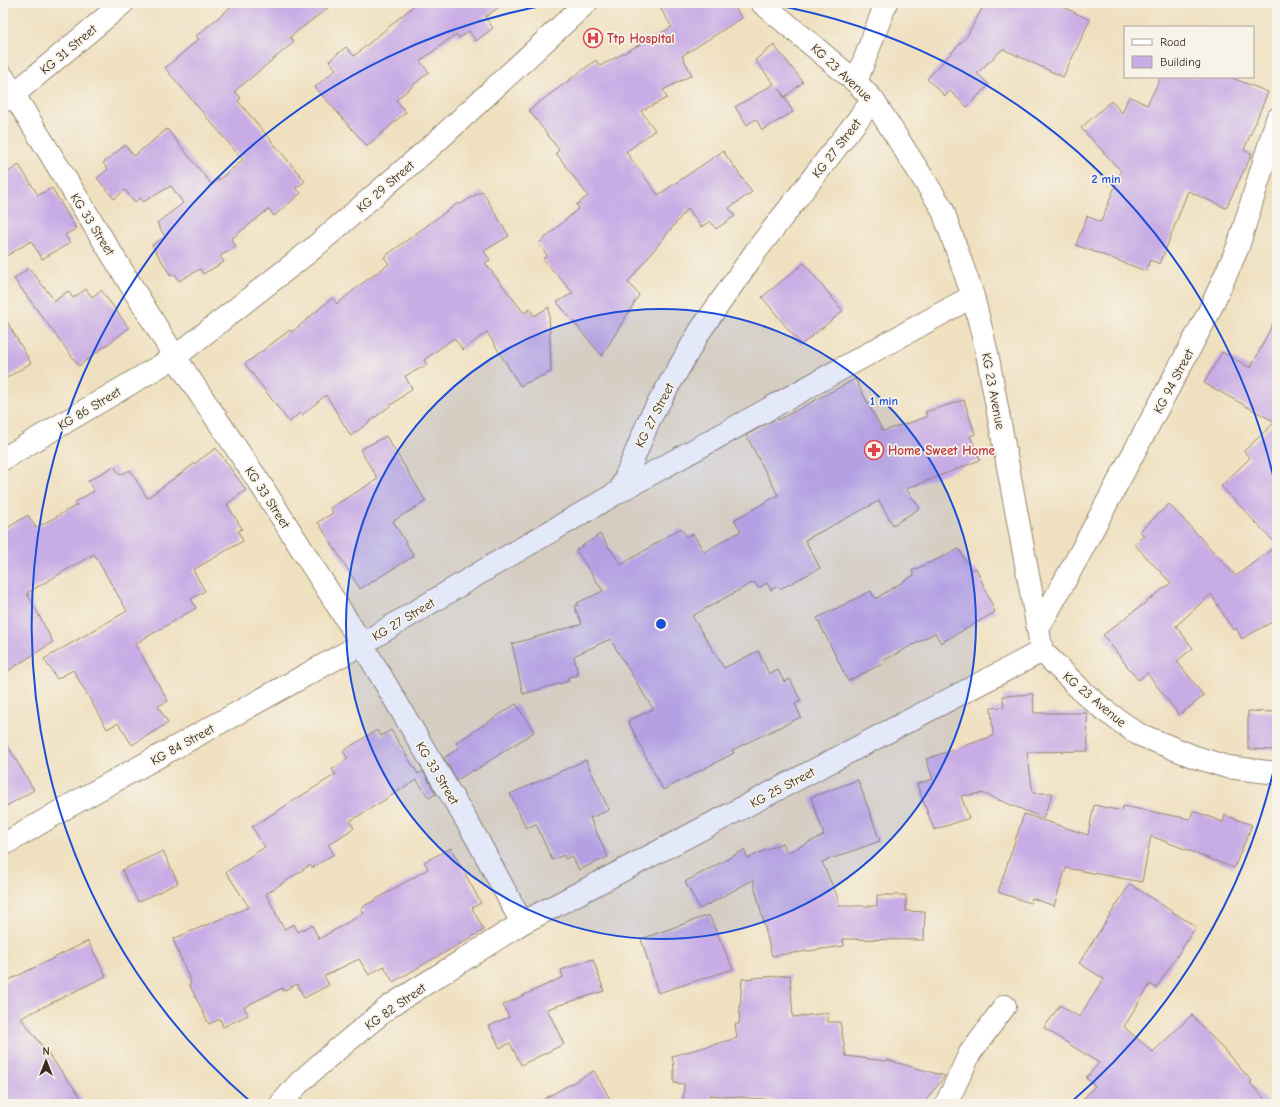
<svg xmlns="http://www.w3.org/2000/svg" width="1280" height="1107" font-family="'Comic Neue',sans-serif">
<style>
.building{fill:#c8ace5}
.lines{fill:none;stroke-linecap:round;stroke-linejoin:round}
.minor-casing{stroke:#95856f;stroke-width:24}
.minor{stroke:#fff;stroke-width:22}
.ring{fill:none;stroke:#1d4ed8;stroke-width:2}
.labels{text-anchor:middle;stroke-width:3.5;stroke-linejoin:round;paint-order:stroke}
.health-label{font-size:13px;font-weight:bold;fill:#be3a42;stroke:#f7f3e8;text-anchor:start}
.street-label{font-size:13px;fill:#3b2a1e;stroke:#f7f3e8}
.centre{fill:#1d4ed8;stroke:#f7f3e8;stroke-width:2}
.ring-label{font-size:12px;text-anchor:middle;font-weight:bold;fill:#1d4ed8;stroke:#f7f3e8;stroke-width:3.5;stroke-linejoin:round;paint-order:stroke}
</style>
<rect width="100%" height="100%" fill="#f7f3e8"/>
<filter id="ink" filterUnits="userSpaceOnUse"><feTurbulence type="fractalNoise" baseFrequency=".025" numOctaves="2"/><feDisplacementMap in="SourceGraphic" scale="8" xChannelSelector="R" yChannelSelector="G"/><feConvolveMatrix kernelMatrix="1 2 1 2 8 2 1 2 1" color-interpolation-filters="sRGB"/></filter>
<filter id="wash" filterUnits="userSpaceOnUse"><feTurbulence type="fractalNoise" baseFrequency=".012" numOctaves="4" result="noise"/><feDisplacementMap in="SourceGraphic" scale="16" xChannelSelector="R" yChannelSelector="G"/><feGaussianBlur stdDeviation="0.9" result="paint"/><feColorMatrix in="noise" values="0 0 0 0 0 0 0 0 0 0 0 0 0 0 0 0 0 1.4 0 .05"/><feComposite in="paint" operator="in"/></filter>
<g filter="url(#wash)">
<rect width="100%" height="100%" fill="#efe0c0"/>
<g id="blocks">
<!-- building -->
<path class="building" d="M236 3H334L290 37 294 42 235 91 241 98 238 101 305 181 296 188 301 193 274 216 269 209 231 239 236 247 220 256 224 262 203 274 200 269 179 281 175 274 171 276 152 245 165 237 157 223 183 203 171 186 143 202 140 198 135 202 125 190 114 199 97 178 108 169 103 163 125 145 134 156 167 129 212 185 243 160 165 68 199 39 196 36Z
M417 3H505L485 17 493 28 476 41 469 31 459 38 456 34 420 61 429 72 396 100 406 112 367 146 315 87 336 69 329 61 346 47 354 56Z
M657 3H732L742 18 682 56 692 75 663 90 667 98 641 111 655 130 626 152 658 195 723 151 752 192 729 208 735 216 716 229 710 221 701 227 688 208 628 282 639 295 602 356 557 302 573 293 543 259 547 255 538 244 579 208 576 205 588 196 556 153 559 150 529 110 596 60 600 66 672 27Z
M985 3H1055L1090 20 1063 77 1003 49 977 73 989 85 967 107 950 91 945 96 927 79 967 36Z
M774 45 803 82 785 97 779 89 793 112 762 130 756 119 747 125 735 107 774 84 755 60Z
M1161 77H1230L1268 92 1244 150 1252 154 1226 208 1188 191 1160 264 1150 260 1146 271 1076 245 1087 216 1101 222 1121 171 1081 128 1111 101 1122 113 1129 96 1147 105Z
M19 165 38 195 52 188 76 229 65 235 70 243 42 259 31 241 3 258V175Z
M482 191 509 236 484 251 490 260 485 263 524 313 530 309 534 316 549 307 551 372 520 386 487 332 463 350 454 338 424 360 427 365 405 376 412 389 351 436 326 395 302 415 300 413 289 422 245 364 290 330 292 332 332 298 337 304 360 285 389 264 384 257 458 203 459 205Z
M804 263 843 311 801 345 762 297Z
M29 268 55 301 68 291 73 298 86 289 92 297 101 290 129 328 79 366 14 279Z
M3 315 31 363 3 380Z
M1277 315V619L1242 639 1236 628 1233 630 1211 594 1176 626 1193 648 1177 661 1204 696 1179 715 1147 673 1138 680 1103 635 1171 583 1134 544 1144 536 1140 531 1169 504 1236 576 1277 545 1221 486 1250 458 1244 451 1275 422 1204 383 1222 352 1251 368Z
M855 379 883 431 927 417 925 412 964 400 975 434 970 436 980 460 906 489 920 508 893 525 879 501 805 540 820 568 780 589 778 586 771 590 767 583 758 588 754 582 692 616 724 668 758 651 769 674 778 670 784 682 790 679 801 701 795 704 801 717 732 750 734 753 663 790 628 721 653 709 610 639 574 656 578 675 568 677 569 681 523 694 512 644 582 624 574 606 578 605 577 603 603 591 576 550 600 534 621 565 681 528 686 537 693 534 704 552 741 531 734 520 778 495 746 435 777 418 778 420Z
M386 436 426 501 393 521 414 556 360 589 318 522 333 513 330 508 378 479 360 450Z
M216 448 246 490 227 504 242 529 238 531 243 541 193 570 205 591 191 599 196 608 135 644 168 701 158 706 168 723 132 745 118 723 107 729 73 670 57 679 44 659 127 611 94 554 27 593 53 642 3 674V531L28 515 36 528 77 505 75 502 94 491 88 481 114 466 120 475 130 470 147 498Z
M959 549 971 570 976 568 995 612 941 643 935 633 881 662 882 664 848 681 817 618 871 591 875 599 914 575 912 571Z
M1033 694 1034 713H1087L1088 751 1027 752 1033 793H1053L1043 818 982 793 961 796 969 818 934 830 917 784 933 779 926 759 993 736 991 708 1004 707 1003 696Z
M516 704 534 732 474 771 473 770 457 780 444 758 459 748 456 743Z
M1248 711 1277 712V750L1248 749Z
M377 730 381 736 391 730 418 774 423 771 436 794 429 798 417 780 350 821 354 828 328 845 334 854 312 868 310 865 266 894 284 929 294 924 298 932 312 925 319 939 364 913 361 908 428 869 424 862 451 848 481 903 472 908 484 930 393 982 384 966 369 975 359 959 324 976 329 985 304 998 297 984 283 991 282 988 244 1007 248 1015 223 1027 220 1019 209 1024 189 984 191 983 173 939 249 907 226 872 265 847 252 827 336 774 332 769 348 759 343 751Z
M3 738 34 790 3 808Z
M586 760 609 810 590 818 608 857 579 870 572 856 565 859 564 855 552 860 536 824 526 828 510 794Z
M858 780 880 841 822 862 837 896 839 906H877V895H906V911L925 912 924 940 843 939 844 946 772 956 753 880 700 909 685 882 744 850 748 858 782 843 787 853 824 835 811 797Z
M1094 805 1122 811 1123 806 1190 819 1193 811 1223 822 1225 815 1252 825 1234 868 1151 836 1142 882 1066 868 1054 906 1032 898 1030 903 998 892 1024 814 1088 835Z
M163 851 178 883 138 902 122 870Z
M1130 884 1196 927 1156 988 1150 984 1124 1027 1153 1052 1192 1015 1252 1081 1250 1083 1269 1104H1079L1095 1086 1086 1078 1099 1063 1044 1028 1060 1005 1079 1017 1104 979 1079 963Z
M709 915 733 969 658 993 641 939Z
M88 941 106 976 21 1018 86 1104H3V983Z
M593 959 604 991 547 1009 564 1044 521 1065 510 1043 500 1048 489 1026 509 1017 503 1005 563 977 561 970Z
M790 975 793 1017 828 1013V1022H840L846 1056 886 1061 887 1060 945 1076 923 1104H774L776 1100 709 1095V1104H683L684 1084 674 1083V1066L672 1056 737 1038 735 1024H739L742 979Z
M594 1071 613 1104H535Z"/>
</g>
</g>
<g filter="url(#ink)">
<use href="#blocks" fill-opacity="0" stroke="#95856f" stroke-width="1"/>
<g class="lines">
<defs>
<path id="minor" d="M762 3 856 82 873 100 942 208 973 296 987 353 1042 651 1081 690 1104 710 1138 734 1195 757 1227 767 1277 773
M3 77 175 357 261 485 362 644 476 837 522 923
M856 82 886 3
M3 101 13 95 123 3
M3 459 175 357 311 250 436 142 586 3
M620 491 973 296
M1038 629 1079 555 1208 314 1238 247 1277 119
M3 845 69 806 362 644 493 565 620 491 650 418 700 331 756 251 873 100
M281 1104 299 1083 327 1058 390 1006 522 923 1042 651
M946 1104 970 1053 1005 1006"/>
</defs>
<!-- minor casing -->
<use href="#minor" class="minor-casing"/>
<!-- minor -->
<use href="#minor" class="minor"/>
</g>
</g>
<!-- distance rings -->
<circle cx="661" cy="624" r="315" fill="#1d4ed8" fill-opacity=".12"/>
<g class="ring">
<circle cx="661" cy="624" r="315"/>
<path d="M1276 760A630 630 0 0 1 1070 1103M252 1103A630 630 0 0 1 552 4M770 4A630 630 0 0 1 1276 488"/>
</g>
<!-- icons -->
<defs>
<symbol id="hospital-ring" viewBox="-11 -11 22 22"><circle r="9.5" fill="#f7f3e8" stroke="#e0444e" stroke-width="1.5"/><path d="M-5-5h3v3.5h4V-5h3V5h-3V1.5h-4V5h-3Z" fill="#e0444e"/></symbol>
<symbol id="pharmacy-ring" viewBox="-11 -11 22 22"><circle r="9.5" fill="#f7f3e8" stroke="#e0444e" stroke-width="1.5"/><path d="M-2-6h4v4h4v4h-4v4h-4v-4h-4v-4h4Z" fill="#e0444e"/></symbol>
</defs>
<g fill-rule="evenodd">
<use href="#hospital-ring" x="582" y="27" width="22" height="22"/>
<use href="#pharmacy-ring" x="863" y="439" width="22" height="22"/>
</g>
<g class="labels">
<!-- health labels -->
<g class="health-label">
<text x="607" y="43">Ttp Hospital</text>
<text x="888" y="455">Home Sweet Home</text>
</g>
<!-- street labels -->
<g class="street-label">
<text transform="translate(68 49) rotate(-40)" y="5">KG 31 Street</text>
<text transform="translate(842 72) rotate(43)" y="5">KG 23 Avenue</text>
<text transform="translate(836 148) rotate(-52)" y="5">KG 27 Street</text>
<text transform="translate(385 186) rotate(-41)" y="5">KG 29 Street</text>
<text transform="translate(93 224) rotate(58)" y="5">KG 33 Street</text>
<text transform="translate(1173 381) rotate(-62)" y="5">KG 94 Street</text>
<text transform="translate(994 391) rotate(79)" y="5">KG 23 Avenue</text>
<text transform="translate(89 408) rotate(-31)" y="5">KG 86 Street</text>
<text transform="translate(654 415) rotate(-63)" y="5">KG 27 Street</text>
<text transform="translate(268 497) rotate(57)" y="5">KG 33 Street</text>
<text transform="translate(403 619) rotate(-31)" y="5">KG 27 Street</text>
<text transform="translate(1095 699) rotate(40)" y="5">KG 23 Avenue</text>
<text transform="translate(182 744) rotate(-29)" y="5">KG 84 Street</text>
<text transform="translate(438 773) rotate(59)" y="5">KG 33 Street</text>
<text transform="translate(782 787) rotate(-28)" y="5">KG 25 Street</text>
<text transform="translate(395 1006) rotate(-35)" y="5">KG 82 Street</text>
</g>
</g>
<circle cx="661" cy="624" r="6" class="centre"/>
<g class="ring-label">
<text x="1106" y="183">2 min</text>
<text x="884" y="405">1 min</text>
</g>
<!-- margin -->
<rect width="1280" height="1107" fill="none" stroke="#f7f3e8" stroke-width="16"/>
<!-- legend -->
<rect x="1124" y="26" width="130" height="52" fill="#f7f3e8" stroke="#aca397"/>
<rect x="1132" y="39" width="20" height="6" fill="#ffffff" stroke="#aca397"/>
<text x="1160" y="46" font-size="12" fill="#3b2a1e">Road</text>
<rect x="1132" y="56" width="20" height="12" fill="#c8ace5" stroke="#aca397"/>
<text x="1160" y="66" font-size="12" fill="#3b2a1e">Building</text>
<!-- north arrow -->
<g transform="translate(46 1061)" stroke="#f7f3e8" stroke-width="3" paint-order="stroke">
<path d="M0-3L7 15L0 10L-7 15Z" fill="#3b2a1e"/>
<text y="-6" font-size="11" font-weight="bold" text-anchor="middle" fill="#3b2a1e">N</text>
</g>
</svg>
